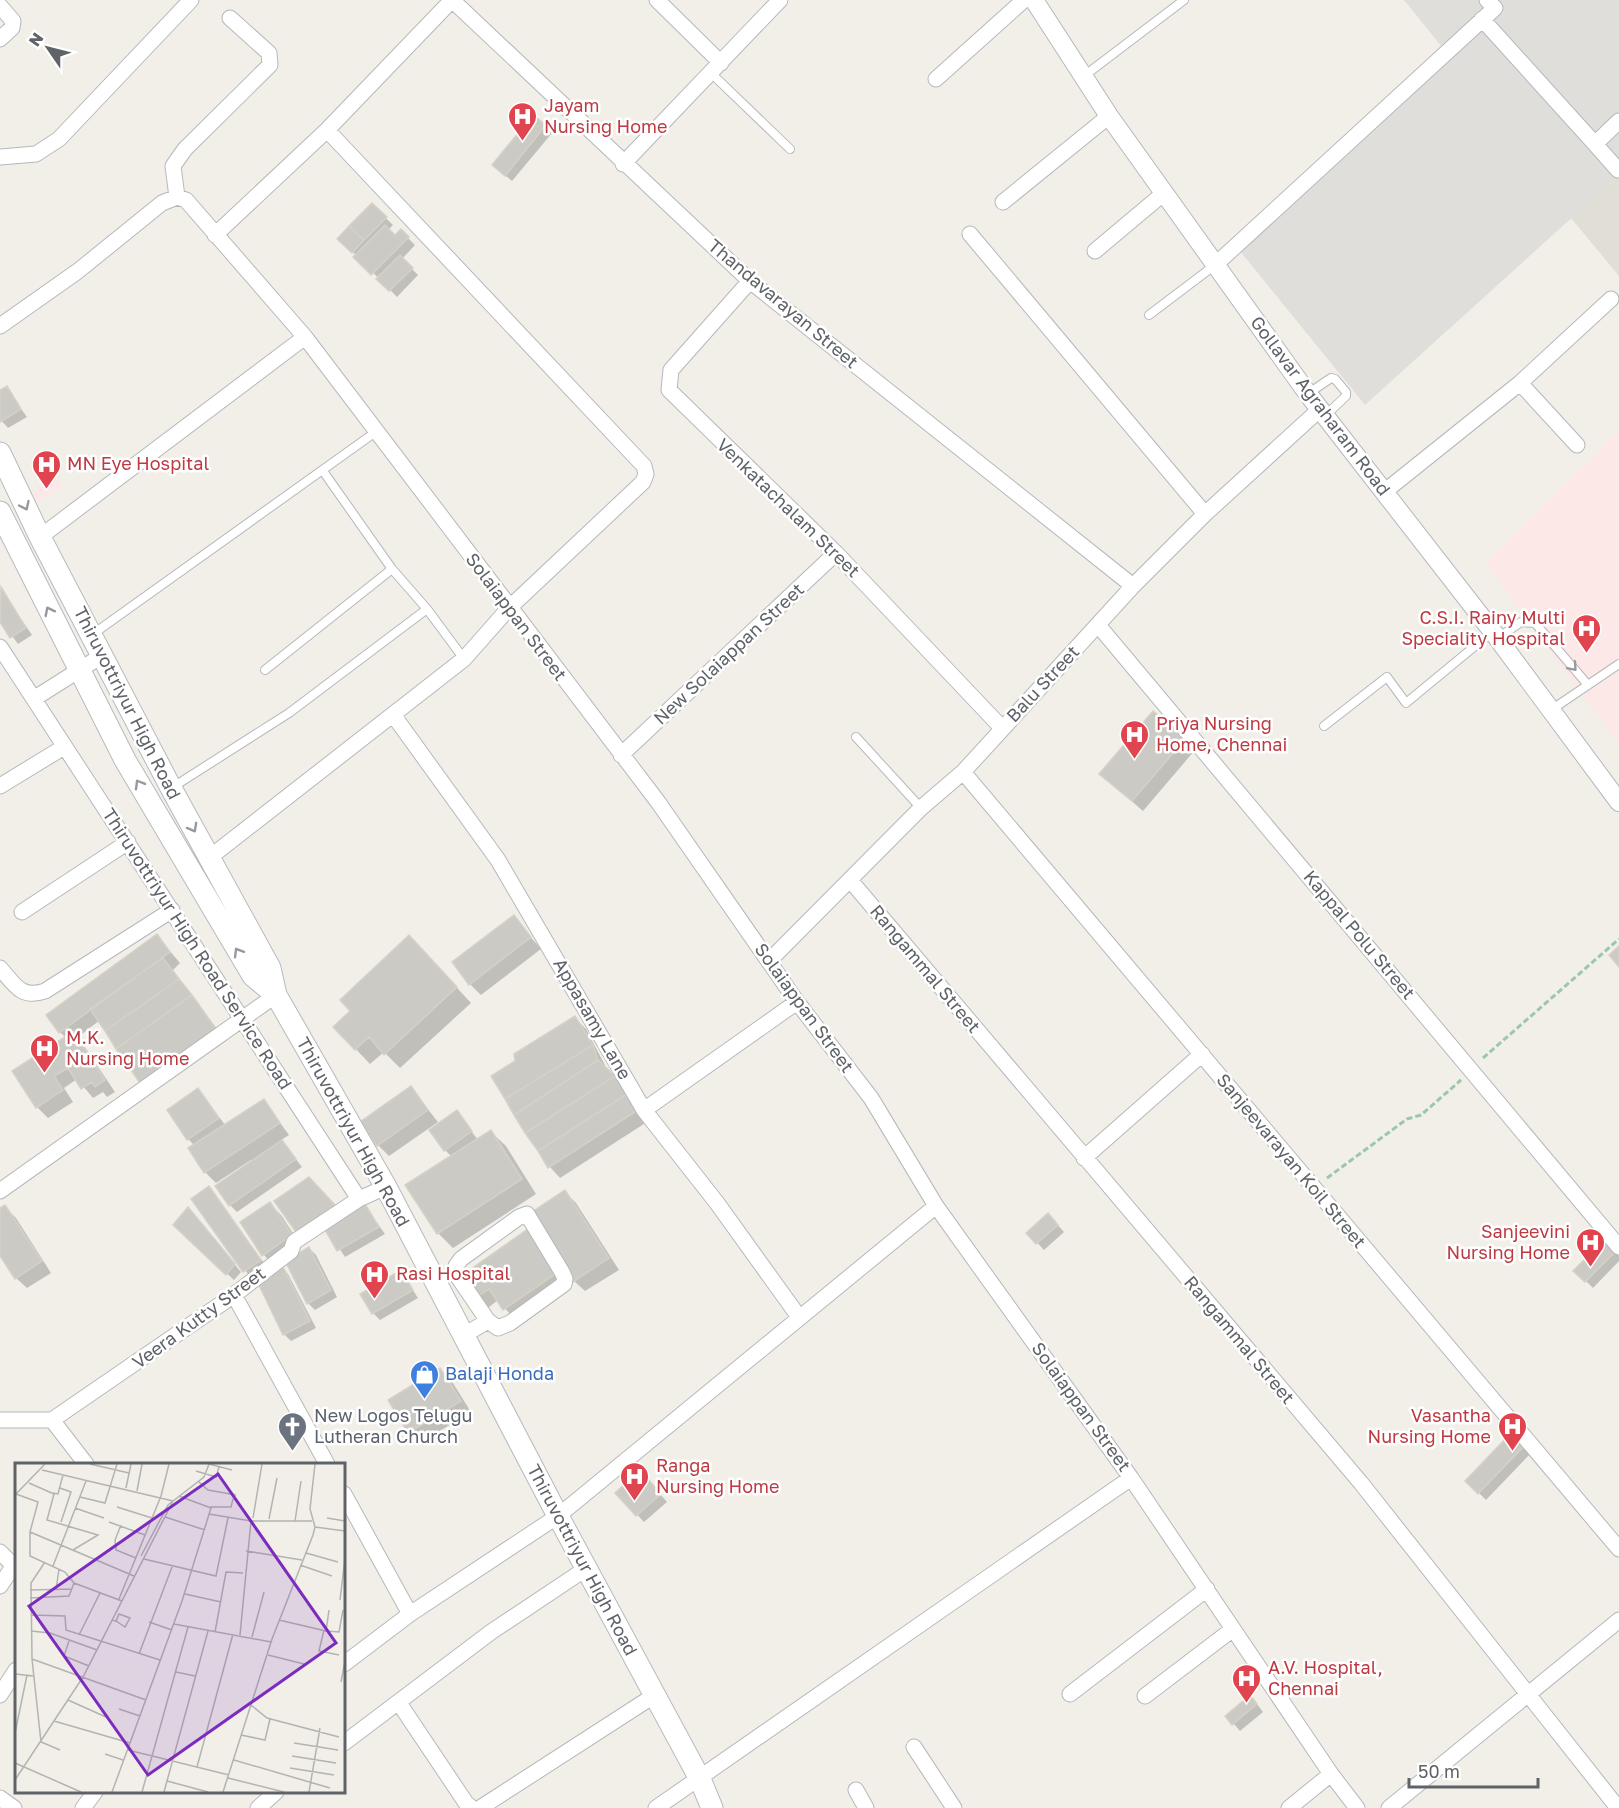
<svg xmlns="http://www.w3.org/2000/svg" width="1619" height="1808" font-family="'Golos Text',sans-serif">
<style>
.industrial{fill:#e0deda}
.education{fill:#e1ded6}
.medical{fill:#fce8e6}
.shadow{fill:#0003}
.building{fill:#cccac5;stroke:#d6d1c6;stroke-width:1.5}
.lines{fill:none;stroke-linecap:round;stroke-linejoin:round}
.service-casing{stroke:#b5b8bc;stroke-width:10}
.minor-casing{stroke:#b5b8bc;stroke-width:17}
.tertiary-casing{stroke:#b5b8bc;stroke-width:20}
.secondary-casing{stroke:#b6babf;stroke-width:23}
.path{stroke:#9cc7a9;stroke-width:3;stroke-dasharray:6 3;stroke-linecap:butt}
.service{stroke:#fff;stroke-width:8}
.minor{stroke:#fff;stroke-width:15}
.tertiary{stroke:#fff;stroke-width:18}
.secondary{stroke:#fff;stroke-width:21}
.oneway{stroke:#979a9d}
.labels{text-anchor:middle;stroke-width:5;stroke-linejoin:round;paint-order:stroke}
.health-label{font-size:18px;fill:#be3a42;stroke:#fff;text-anchor:start}
.street-label{font-size:18px;fill:#5f6368;stroke:#fff}
.shop-label{font-size:18px;fill:#366cbe;stroke:#fff;text-anchor:start}
.worship-label{font-size:18px;fill:#5b616d;stroke:#fff;text-anchor:start}
.inset-road{fill:none;stroke:#b3b3b1;stroke-width:1.5}
.view{fill:#7b2cbf;fill-opacity:0.15;stroke:#7b2cbf;stroke-width:3}
.inset-edge{fill:none;stroke:#5f6368;stroke-width:3}
</style>
<rect width="100%" height="100%" fill="#f1efe8"/>
<!-- industrial -->
<path class="industrial" d="M1404 0H1619V175L1365 405 1240 251 1450 57Z"/>
<!-- education -->
<path class="education" d="M1619 175V276L1571 218Z"/>
<!-- medical -->
<path class="medical" d="M1619 430V745L1486 563Z
M55 477 62 486 36 503 31 493Z"/>
<!-- shadow -->
<path class="shadow" d="M545 127 552 133 512 181 501 172Z
M372 205 393 225 388 230 395 237 401 231 415 245 402 259 418 275 397 297 339 238Z
M6 388 27 417 8 428 0 419V391Z
M1 589 32 635 18 644 0 619Z
M1185 739 1195 750 1143 811 1112 784Z
M513 917 541 949 481 995 470 984Z
M157 936 180 963 173 970 226 1041 152 1093 142 1082 100 1020 78 1037 115 1092 107 1097 103 1092 93 1098 77 1079 64 1088 73 1102 48 1118 37 1107 66 1038 60 1032Z
M424 952 471 1003 400 1068 384 1052 370 1064 335 1027Z
M575 1018 586 1029 608 1071 626 1088 647 1122 560 1178 550 1167 516 1062Z
M411 1088 438 1122 389 1156 378 1145Z
M198 1090 226 1126 264 1101 289 1135 281 1140 302 1167 237 1212 230 1205 253 1162 251 1160 216 1183 205 1172 195 1146 188 1139Z
M457 1112 478 1140 491 1132 506 1146 536 1194 453 1248 438 1233 452 1157 445 1150Z
M209 1188 267 1267 251 1278 193 1199Z
M320 1190 345 1217 365 1206 385 1234 345 1257 326 1229 308 1242 297 1231Z
M565 1192 576 1203 619 1270 585 1291 574 1281Z
M270 1204 281 1215 302 1247 274 1266 264 1255Z
M5 1207 16 1218 51 1273 27 1288 16 1278 0 1253V1210Z
M194 1216 241 1272 234 1280 175 1225Z
M1055 1222 1064 1232 1044 1250 1028 1233Z
M528 1231 567 1283 515 1320 498 1300 488 1308 477 1297Z
M309 1248 316 1255 337 1297 315 1310 308 1303 287 1262Z
M1619 1250V1261L1593 1288 1576 1271Z
M282 1267 288 1274 316 1328 291 1341 284 1334Z
M401 1272 418 1298 380 1320 373 1313Z
M440 1369 451 1380 471 1412 420 1443 409 1432 390 1400Z
M1511 1436 1530 1454 1486 1500 1467 1481Z
M647 1479 667 1502 644 1522 617 1493Z
M1257 1704 1263 1712 1240 1731 1227 1716Z"/>
<!-- building -->
<path class="building" d="M533 115 546 125 505 176 492 165Z
M372 203 387 217 364 240 349 226Z
M385 225 395 235 401 229 409 237 371 275 353 257Z
M349 226 364 240 352 253 337 239Z
M400 255 413 268 389 291 376 279Z
M7 386 21 409 0 422V390Z
M1 587 26 628 10 638 0 622Z
M1153 711 1186 738 1132 801 1099 774Z
M514 915 531 937 469 985 452 962Z
M157 934 170 952 59 1033 46 1015Z
M409 935 457 987 384 1055 369 1037 355 1050 333 1027 350 1011 340 1000Z
M1619 946V967L1609 955Z
M163 958 179 979 105 1031 90 1009Z
M179 979 192 995 116 1049 105 1031Z
M192 995 216 1029 140 1083 116 1049Z
M575 1016 593 1045 505 1099 491 1076 515 1061 514 1054Z
M74 1031 105 1080 95 1087 92 1082 81 1089 68 1068 54 1076 63 1090 36 1108 12 1071Z
M593 1045 598 1060 514 1115 505 1099Z
M598 1060 615 1076 525 1133 514 1115Z
M615 1076 627 1094 538 1151 525 1133Z
M411 1086 428 1110 377 1146 360 1122Z
M198 1088 219 1118 187 1140 167 1110Z
M627 1094 638 1110 548 1168 538 1151Z
M264 1099 280 1123 204 1173 188 1148Z
M457 1110 472 1131 444 1151 429 1130Z
M491 1130 522 1179 437 1234 405 1185Z
M282 1140 296 1159 229 1206 215 1186Z
M309 1177 335 1205 296 1232 274 1201Z
M209 1186 261 1260 243 1272 191 1199Z
M565 1190 609 1258 573 1282 529 1214Z
M270 1202 292 1235 262 1256 240 1222Z
M365 1204 379 1227 337 1251 324 1228Z
M5 1205 42 1261 15 1279 0 1256V1208Z
M188 1207 235 1264 226 1275 173 1225Z
M1048 1213 1058 1225 1036 1244 1026 1233Z
M528 1229 558 1272 503 1310 489 1289 476 1298 461 1276Z
M1607 1237 1619 1248 1585 1282 1573 1271Z
M309 1247 331 1290 307 1304 285 1261Z
M282 1265 310 1321 283 1335 258 1283Z
M401 1270 413 1290 372 1314 360 1294Z
M440 1368 461 1401 408 1433 388 1400Z
M1510 1434 1524 1446 1478 1494 1465 1481Z
M640 1470 661 1494 636 1516 615 1493Z
M1250 1695 1257 1704 1232 1725 1225 1716Z"/>
<g class="lines">
<defs>
<path id="service" d="M711 73 790 149
M1084 76 1184 0
M1149 315 1215 265
M1309 393 1331 378 1335 379 1346 392V396L1325 416
M323 471 392 569 427 609 464 659
M93 634 377 431
M1498 638 1521 622 1535 623 1588 685
M265 670 392 569
M1551 710 1619 664
M1324 726 1387 677 1406 703 1492 632
M856 737 921 808
M173 787 289 713 427 609"/>
<path id="minor" d="M452 0 750 281 1133 586
M657 0 721 63
M0 6 13 21 12 28 0 39
M1482 19 1595 144 1619 121
M936 79 1024 0
M1595 144 1618 170
M0 157 36 154 59 139 191 0
M623 164 780 0
M177 197 173 166 185 149 270 65 269 53 230 18
M1003 202 1109 116
M970 234 1205 514
M215 235 327 130 452 0
M1095 251 1164 193
M1215 265 1495 8 1487 0
M750 281 671 370 669 390 836 553 1002 728
M0 326 78 271 162 203 177 197 186 200 305 337 658 802 797 1002 871 1098 936 1206 1131 1478 1331 1774 1357 1808
M1520 383 1577 445
M1384 492 1520 383 1611 299
M40 537 305 337
M1098 625 1619 1247
M0 647 359 1199
M35 698 103 655
M394 716 498 860 644 1110 717 1203 799 1317
M621 755 836 553
M963 772 1619 1549
M0 786 64 747
M209 858 464 659 509 608 643 482 646 474 644 466 327 130
M850 880 1361 1483 1618 1808
M22 912 128 842
M769 961 921 808 963 772 1133 586 1205 514 1319 410
M0 968C15 985 21 999 45 991L172 910
M644 1110 797 1002
M1084 1158 1202 1054
M0 1191 276 995
M234 1295 327 1464
M464 1335 488 1321 456 1274V1266L461 1259 519 1217 527 1214 562 1272 565 1279 564 1284 510 1323 498 1328 488 1321
M0 1420H52L234 1295 291 1251 294 1242 359 1199 386 1187
M52 1420 86 1464
M344 1494 410 1614
M0 1552 14 1566
M0 1586 16 1562
M344 1664 410 1614 558 1516 936 1206
M1070 1694 1207 1589
M0 1695 16 1670
M1145 1696 1233 1629
M399 1703 466 1803 472 1808
M344 1743 491 1632 587 1568
M914 1747 954 1808
M856 1790 866 1808
M0 1798 14 1808
M83 1808 95 1792
M258 1808 276 1792
M480 1808 655 1695
M656 1808 1131 1478
M1289 1808 1331 1774
M1389 1808 1619 1620"/>
<path id="tertiary" d="M1034 0 1109 116 1308 394 1493 632 1619 802"/>
<path id="secondary" d="M0 453 40 537 171 788 270 968 276 995 386 1187 558 1516 700 1779 712 1808
M0 512 125 760 253 976 276 995"/>
</defs>
<!-- service casing -->
<use href="#service" class="service-casing"/>
<!-- minor casing -->
<use href="#minor" class="minor-casing"/>
<!-- tertiary casing -->
<use href="#tertiary" class="tertiary-casing"/>
<!-- secondary casing -->
<use href="#secondary" class="secondary-casing"/>
<!-- path -->
<path class="path" d="M1483 1058 1619 939
M1327 1178 1407 1119 1421 1115 1461 1080"/>
<!-- service -->
<use href="#service" class="service"/>
<!-- minor -->
<use href="#minor" class="minor"/>
<!-- tertiary -->
<use href="#tertiary" class="tertiary"/>
<!-- secondary -->
<use href="#secondary" class="secondary"/>
</g>
<!-- one-way arrows -->
<defs><path id="oneway-chevron" d="M-2-3.5L2.5 0L-2 3.5" fill="none" stroke-width="1.6" stroke-linecap="round" stroke-linejoin="round" transform="scale(1.5)"/></defs>
<g class="oneway">
<use href="#oneway-chevron" transform="translate(25 506) rotate(65)"/>
<use href="#oneway-chevron" transform="translate(49 611) rotate(-117)"/>
<use href="#oneway-chevron" transform="translate(1573 667) rotate(49)"/>
<use href="#oneway-chevron" transform="translate(139 784) rotate(-120)"/>
<use href="#oneway-chevron" transform="translate(193 828) rotate(61)"/>
<use href="#oneway-chevron" transform="translate(238 952) rotate(-121)"/>
</g>
<!-- icons -->
<defs>
<symbol id="hospital-pin" viewBox="-11 -11 22 30"><path d="M0 17L-7.5 6A9.5 9.5 0 1 1 7.5 6Z" fill="#e0444e" stroke="#fff"/><path d="M-5-5h3v3.5h4V-5h3V5h-3V1.5h-4V5h-3Z" fill="#fff"/></symbol>
<symbol id="shop-pin" viewBox="-11 -11 22 30"><path d="M0 17L-7.5 6A9.5 9.5 0 1 1 7.5 6Z" fill="#3f7fe0" stroke="#fff"/><path d="M-5-2.5h2.3a2.7 3.5 0 0 1 5.4 0H5L5.5 6h-11ZM-1.5-2.5h3a1.5 2.3 0 0 0-3 0Z" fill="#fff"/></symbol>
<symbol id="church-pin" viewBox="-11 -11 22 30"><path d="M0 17L-7.5 6A9.5 9.5 0 1 1 7.5 6Z" fill="#6b7280" stroke="#fff"/><path d="M-1.2-6h2.4v3.5h3.3v2.4h-3.3V6h-2.4V-.1h-3.3v-2.4h3.3Z" fill="#fff"/></symbol>
</defs>
<g fill-rule="evenodd">
<use href="#hospital-pin" x="506" y="100" width="33" height="45"/>
<use href="#hospital-pin" x="30" y="448" width="33" height="45"/>
<use href="#hospital-pin" x="1570" y="612" width="33" height="45"/>
<use href="#hospital-pin" x="1118" y="718" width="33" height="45"/>
<use href="#hospital-pin" x="28" y="1032" width="33" height="45"/>
<use href="#hospital-pin" x="1574" y="1226" width="33" height="45"/>
<use href="#hospital-pin" x="358" y="1258" width="33" height="45"/>
<use href="#shop-pin" x="408" y="1358" width="33" height="45"/>
<use href="#church-pin" x="276" y="1410" width="33" height="45"/>
<use href="#hospital-pin" x="1496" y="1410" width="33" height="45"/>
<use href="#hospital-pin" x="618" y="1460" width="33" height="45"/>
<use href="#hospital-pin" x="1230" y="1662" width="33" height="45"/>
</g>
<g class="labels">
<!-- health labels -->
<g class="health-label">
<text x="544" y="112">Jayam<tspan x="544" dy="21">Nursing Home</tspan></text>
<text x="67" y="470">MN Eye Hospital</text>
<text x="1565" y="624" text-anchor="end">C.S.I. Rainy Multi<tspan x="1565" dy="21">Speciality Hospital</tspan></text>
<text x="1156" y="730">Priya Nursing<tspan x="1156" dy="21">Home, Chennai</tspan></text>
<text x="66" y="1044">M.K.<tspan x="66" dy="21">Nursing Home</tspan></text>
<text x="1570" y="1238" text-anchor="end">Sanjeevini<tspan x="1570" dy="21">Nursing Home</tspan></text>
<text x="396" y="1280">Rasi Hospital</text>
<text x="1491" y="1422" text-anchor="end">Vasantha<tspan x="1491" dy="21">Nursing Home</tspan></text>
<text x="656" y="1472">Ranga<tspan x="656" dy="21">Nursing Home</tspan></text>
<text x="1268" y="1674">A.V. Hospital,<tspan x="1268" dy="21">Chennai</tspan></text>
</g>
<!-- street labels -->
<g class="street-label">
<text transform="translate(783 304) rotate(40)" y="6">Thandavarayan Street</text>
<text transform="translate(1320 406) rotate(53)" y="6">Gollavar Agraharam Road</text>
<text transform="translate(788 508) rotate(44)" y="6">Venkatachalam Street</text>
<text transform="translate(516 617) rotate(53)" y="6">Solaiappan Street</text>
<text transform="translate(729 654) rotate(-43)" y="6">New Solaiappan Street</text>
<text transform="translate(1043 684) rotate(-47)" y="6">Balu Street</text>
<text transform="translate(127 703) rotate(63)" y="6">Thiruvottriyur High Road</text>
<text transform="translate(1359 935) rotate(50)" y="6">Kappal Polu Street</text>
<text transform="translate(197 949) rotate(57)" y="6">Thiruvottriyur High Road Service Road</text>
<text transform="translate(925 969) rotate(50)" y="6">Rangammal Street</text>
<text transform="translate(804 1008) rotate(54)" y="6">Solaiappan Street</text>
<text transform="translate(592 1019) rotate(60)" y="6">Appasamy Lane</text>
<text transform="translate(353 1132) rotate(61)" y="6">Thiruvottriyur High Road</text>
<text transform="translate(1291 1161) rotate(50)" y="6">Sanjeevarayan Koil Street</text>
<text transform="translate(199 1318) rotate(-36)" y="6">Veera Kutty Street</text>
<text transform="translate(1239 1340) rotate(50)" y="6">Rangammal Street</text>
<text transform="translate(1081 1407) rotate(54)" y="6">Solaiappan Street</text>
<text transform="translate(582 1560) rotate(62)" y="6">Thiruvottriyur High Road</text>
</g>
<!-- shop labels -->
<g class="shop-label">
<text x="445" y="1380">Balaji Honda</text>
</g>
<!-- worship labels -->
<g class="worship-label">
<text x="314" y="1422">New Logos Telugu<tspan x="314" dy="21">Lutheran Church</tspan></text>
</g>
</g>
<!-- overview -->
<g transform="translate(15 1463)">
<rect width="330" height="330" fill="#f1efe8"/>
<path class="inset-road" d="M75 1 114 10M194 1 217 7M27 7 158 38M181 8 201 14 204 4M184 19 193 27 221 32M14 20 39 31 32 57 83 72 58 87M45 25 56 29 46 59M111 25 116 1M122 28 127 1M38 30 43 31 48 12M1 31 23 39 15 69M0 32 30 1M65 34 90 40 102 1M102 44 137 55M195 44H216L218 36M60 45 89 55M194 51 236 58H297M150 54 190 67M238 55 247 1M312 55 330 58M254 56 262 15M280 58 286 18M94 59 130 72M106 62 100 77 101 87 121 95M300 64 330 68M231 88 287 97M291 90 323 99M126 93 153 42 189 14 194 1M129 96 201 113 213 55M30 99 16 120 17 196 26 279 45 287M285 102 317 113M38 103 71 18M15 127 57 126M41 127 44 106M170 131 206 139M15 135 54 133 59 120M104 136 146 33 154 1M325 137 330 96M107 138 59 120 50 109 15 93V69L119 113M16 152 50 153 51 167 145 197M97 157 101 158 104 151 115 155 110 164 101 158M264 157 311 168 314 147M134 159 157 167M159 161 256 179M309 167 304 188 324 192M16 168 35 170 82 187M311 168 324 169 328 147M200 169 211 109 228 110M64 172 85 130M225 172 236 58M237 174 249 129M54 178 49 193 74 203M124 191 157 104M253 192 289 201M17 196 131 237M161 209 180 213M0 211 19 213M326 219 330 198M53 237 91 254M236 242 252 255 324 274M104 246 125 253M39 258 115 280M0 270 12 212M226 272 250 277 255 256M279 280 323 287M113 287 214 312M90 291 108 297M277 293 321 300M219 297 315 325M0 300 66 329M182 304 218 171M275 305 319 312M213 315 269 329M0 317 68 214 158 38M152 318 193 329M97 329 167 138 196 45 164 33M127 329 173 164M149 329 193 168M208 329 257 176 298 72 300 64 295 46 300 1M294 329 305 265"/>
<path class="view" d="M203 11 321 180 133 312 14 143Z"/>
<rect width="330" height="330" class="inset-edge"/>
</g>
<!-- north arrow -->
<g transform="translate(48 48) rotate(305)" stroke="#ffffff" stroke-width="4.5" paint-order="stroke">
<path d="M0-4.5L10 22L0 15L-10 22Z" fill="#5f6368"/>
<text y="-9" font-size="16" font-weight="bold" text-anchor="middle" fill="#5f6368">N</text>
</g>
<!-- scale -->
<path d="M1409 1778v9h129v-9" fill="none" stroke="#5f6368" stroke-width="3"/>
<text x="1418" y="1778" font-size="18" fill="#5f6368" stroke="#ffffff" stroke-width="4.5" paint-order="stroke">50 m</text>
</svg>
